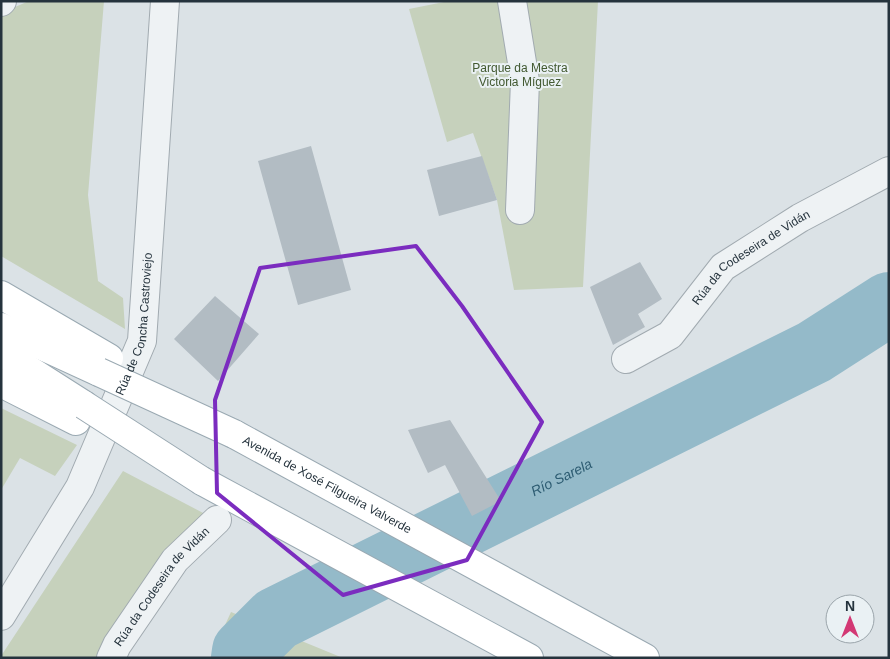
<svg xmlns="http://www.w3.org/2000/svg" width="890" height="659" font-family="Arial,sans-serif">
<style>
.green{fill:#c6d1bc}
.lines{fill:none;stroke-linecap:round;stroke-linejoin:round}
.canal{stroke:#94bac9;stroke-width:38}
.river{stroke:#94bac9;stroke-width:64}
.building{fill:#b2bcc3}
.pedestrian-casing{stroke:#a1aab0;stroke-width:30}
.minor-casing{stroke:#a1aab0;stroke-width:30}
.primary-casing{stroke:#9aa9b2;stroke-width:30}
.pedestrian{stroke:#eef2f4;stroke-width:28}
.minor{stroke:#eef2f4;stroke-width:28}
.primary{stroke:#fff;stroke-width:28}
.primary-bridge-casing{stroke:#9aa9b2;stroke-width:30;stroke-linecap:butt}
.primary-bridge{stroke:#fff;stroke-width:28}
.marked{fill:none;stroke:#7b2cbf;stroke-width:4;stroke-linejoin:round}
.labels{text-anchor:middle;stroke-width:4;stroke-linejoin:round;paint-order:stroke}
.park-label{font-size:12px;fill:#425931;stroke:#eaf1f4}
.street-label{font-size:12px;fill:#25333d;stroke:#eaf1f4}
.water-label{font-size:14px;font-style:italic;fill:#2d5c72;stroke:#eaf1f4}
</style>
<rect width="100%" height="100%" fill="#dbe2e6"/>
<!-- green -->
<path class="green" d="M29 1H104L88 195 98 281 123 298 125 329 1 256V13Z
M449 1H598L583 287 514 290 497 200 473 133 447 142 409 9Z
M1 408 77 445 55 476 20 458 1 490Z
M123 471 207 515 100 658H1V656Z
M231 612 343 658H210Z"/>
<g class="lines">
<!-- canal -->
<path class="canal" d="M235 658 244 651"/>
<!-- river -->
<path class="river" id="s1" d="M243 658 244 651 276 619 814 352 889 304"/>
</g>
<!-- building -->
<path class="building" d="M311 146 351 290 298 305 258 161Z
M482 156 497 200 439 216 427 170Z
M640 262 662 299 638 314 645 327 613 345 590 287Z
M215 296 259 334 218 381 174 339Z
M450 420 501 501 472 516 445 465 428 473 408 430Z"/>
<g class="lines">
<defs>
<path id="pedestrian" d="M512 1 525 81 520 210
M1 2 2 1"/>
<g id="minor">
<path id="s2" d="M626 359 670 335 723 267 800 218 889 171"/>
<path id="s3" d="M1 616 80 487 142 341 165 1"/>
<path id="s4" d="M111 658 117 645 175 560 217 520"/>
</g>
<g id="primary">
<path d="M1 295 109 358"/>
<path d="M1 327 99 372"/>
<path d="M1 352 84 405"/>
<path d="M1 383 76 421"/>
<path id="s5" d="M234 434 645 658"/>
<path d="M202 481 529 658"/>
</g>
</defs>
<!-- pedestrian casing -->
<use href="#pedestrian" class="pedestrian-casing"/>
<!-- minor casing -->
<use href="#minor" class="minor-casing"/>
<!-- primary casing -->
<use href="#primary" class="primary-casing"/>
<!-- pedestrian -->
<use href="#pedestrian" class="pedestrian"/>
<!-- minor -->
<use href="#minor" class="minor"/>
<!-- primary -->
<use href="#primary" class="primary"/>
<defs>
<path id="primary-bridge" d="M99 372 234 434
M84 405 202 481"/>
</defs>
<!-- primary-bridge casing -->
<use href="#primary-bridge" class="primary-bridge-casing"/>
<!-- primary-bridge -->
<use href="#primary-bridge" class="primary-bridge"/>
</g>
<!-- marked area -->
<path class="marked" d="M416 246 462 306 542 422 467 560 343 595 217 493 215 400 260 268Z"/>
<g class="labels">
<!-- park labels -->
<g class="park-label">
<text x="520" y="72">Parque da Mestra<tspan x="520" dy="14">Victoria Míguez</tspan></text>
</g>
<!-- street labels -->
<g class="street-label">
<text dy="4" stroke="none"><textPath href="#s2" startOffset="164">Rúa da Codeseira de Vidán</textPath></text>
<text dy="4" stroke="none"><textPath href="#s3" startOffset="325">Rúa de Concha Castroviejo</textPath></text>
<text dy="4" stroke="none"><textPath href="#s5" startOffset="106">Avenida de Xosé Filgueira Valverde</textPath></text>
<text dy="4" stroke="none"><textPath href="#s4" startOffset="88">Rúa da Codeseira de Vidán</textPath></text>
</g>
<!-- water labels -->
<g class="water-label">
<text dy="5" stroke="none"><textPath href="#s1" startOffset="371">Río Sarela</textPath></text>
</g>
</g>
<!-- border -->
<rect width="890" height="659" fill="none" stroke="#25333d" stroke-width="5"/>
<!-- north arrow -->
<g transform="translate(850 619)"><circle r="24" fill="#eaf1f4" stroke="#9ba5ab"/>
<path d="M0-4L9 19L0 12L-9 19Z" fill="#d33874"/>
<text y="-8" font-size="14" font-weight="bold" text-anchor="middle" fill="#25333d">N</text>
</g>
</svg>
